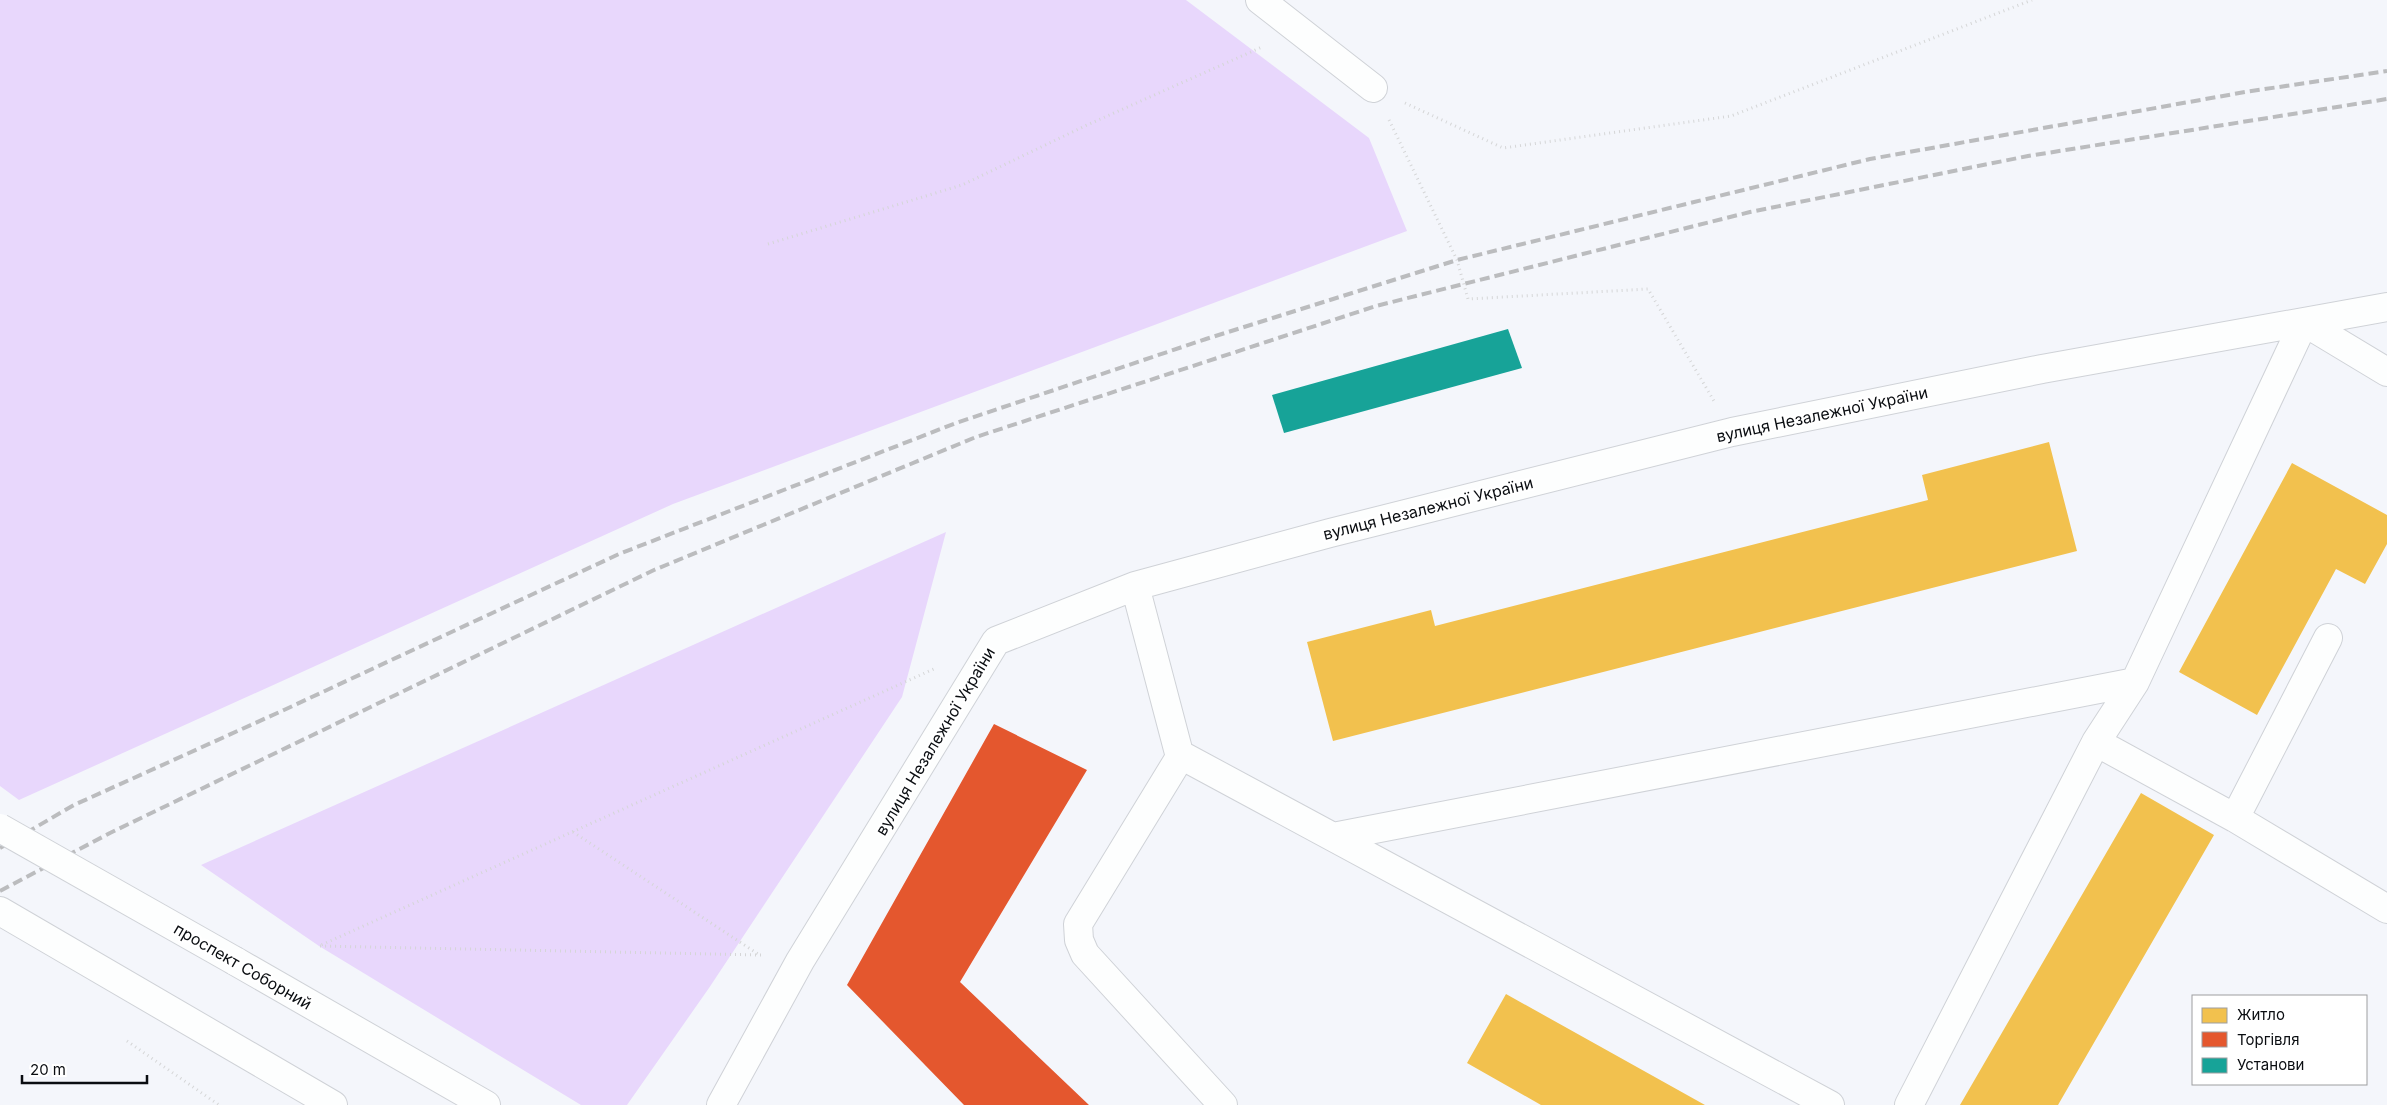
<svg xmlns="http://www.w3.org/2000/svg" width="2387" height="1105" font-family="Inter,sans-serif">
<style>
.green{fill:#e8d7fc}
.homes{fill:#f2c14e}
.shops{fill:#e4572e}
.public{fill:#17a398}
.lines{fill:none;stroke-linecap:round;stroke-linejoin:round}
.minor-casing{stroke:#cfd2d7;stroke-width:30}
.major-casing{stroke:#cfd2d7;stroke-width:30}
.path{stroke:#d5d6d7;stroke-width:3;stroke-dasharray:1 4;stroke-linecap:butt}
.minor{stroke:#fdfefe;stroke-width:28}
.major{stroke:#fdfefe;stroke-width:28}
.rail{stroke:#bbbcbe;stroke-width:4;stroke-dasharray:10 5;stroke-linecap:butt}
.major-bridge-casing{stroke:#cfd2d7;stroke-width:30;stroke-linecap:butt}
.major-bridge{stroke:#fdfefe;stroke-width:28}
.labels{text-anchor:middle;stroke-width:5;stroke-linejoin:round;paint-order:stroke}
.street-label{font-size:16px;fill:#0a0d11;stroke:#fff}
</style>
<rect width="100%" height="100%" fill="#f4f6fb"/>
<!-- green -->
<path class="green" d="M0 0H1186L1369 138 1407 231 673 504 19 800 0 786Z
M946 532 902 697 709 988 627 1105H581L319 946 201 865Z"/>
<!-- homes -->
<path class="homes" d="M2049 442 2077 551 1333 741 1307 642 1431 610 1435 626 1928 500 1922 475Z
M2292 463 2387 515V544L2365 584 2336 569 2257 715 2179 672Z
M2141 793 2214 835 2058 1105H1960Z
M1506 994 1705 1105H1541L1467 1063Z"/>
<!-- shops -->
<path class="shops" d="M994 724 1087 770 960 982 1089 1105H964L847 985Z"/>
<!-- public -->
<path class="public" d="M1508 329 1522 368 1284 433 1272 395Z"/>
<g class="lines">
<defs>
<path id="minor" d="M1260 0 1373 88
M2304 322 2387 372
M1135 586 1180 757 1078 924 1079 940 1085 954 1223 1105
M2096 742 2235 818 2387 909
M1179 754 1830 1105
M2235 818 2328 638
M1333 837 2135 682
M721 1105 800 961 996 641 1135 586 1330 533 1732 432 2042 369 2387 307
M1909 1105 2096 742 2135 682 2304 322"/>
<path id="major" d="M0 911 333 1105
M235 961 486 1105"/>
</defs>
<!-- minor casing -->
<use href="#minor" class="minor-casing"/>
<!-- major casing -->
<use href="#major" class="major-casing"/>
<!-- path -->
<path class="path" d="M1405 103 1503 148 1731 116 2032 0
M1389 120 1457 260 1468 299 1648 289 1714 401
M768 244 962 185 1087 125 1262 47
M573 832 758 954
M761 955 319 946 936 668
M127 1041 219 1105"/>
<!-- minor -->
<use href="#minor" class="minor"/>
<!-- major -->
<use href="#major" class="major"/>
<!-- rail -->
<path class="rail" d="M0 848 74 805 284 710 619 554 956 423 1206 339 1457 260 1870 159 2245 92 2387 71
M0 891 110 833 654 570 976 437 1376 306 1750 212 2028 156 2387 99"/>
<defs>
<path id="major-bridge" d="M0 828 235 961"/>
</defs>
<!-- major-bridge casing -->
<use href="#major-bridge" class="major-bridge-casing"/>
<!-- major-bridge -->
<use href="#major-bridge" class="major-bridge"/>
</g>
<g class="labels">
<!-- street labels -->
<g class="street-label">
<text transform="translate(1822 414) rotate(-12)" y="6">вулиця Незалежної України</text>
<text transform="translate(1428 508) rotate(-14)" y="6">вулиця Незалежної України</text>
<text transform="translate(935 741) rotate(-59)" y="6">вулиця Незалежної України</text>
<text transform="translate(243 966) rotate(30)" y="6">проспект Соборний</text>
</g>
</g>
<!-- legend -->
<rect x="2192" y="995" width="175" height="90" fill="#ffffff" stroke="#9d9ea0"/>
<rect x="2202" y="1008" width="25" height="15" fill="#f2c14e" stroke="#9d9ea0"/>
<text x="2237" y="1020" font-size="15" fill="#0a0d11">Житло</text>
<rect x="2202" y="1032" width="25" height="15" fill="#e4572e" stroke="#9d9ea0"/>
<text x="2237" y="1045" font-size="15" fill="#0a0d11">Торгівля</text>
<rect x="2202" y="1058" width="25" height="15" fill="#17a398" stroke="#9d9ea0"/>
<text x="2237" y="1070" font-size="15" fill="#0a0d11">Установи</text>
<!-- scale -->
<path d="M22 1075v8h125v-8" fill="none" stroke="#0a0d11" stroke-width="2.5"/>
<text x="30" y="1075" font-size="15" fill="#0a0d11" stroke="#ffffff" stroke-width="4" paint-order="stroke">20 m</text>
</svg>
